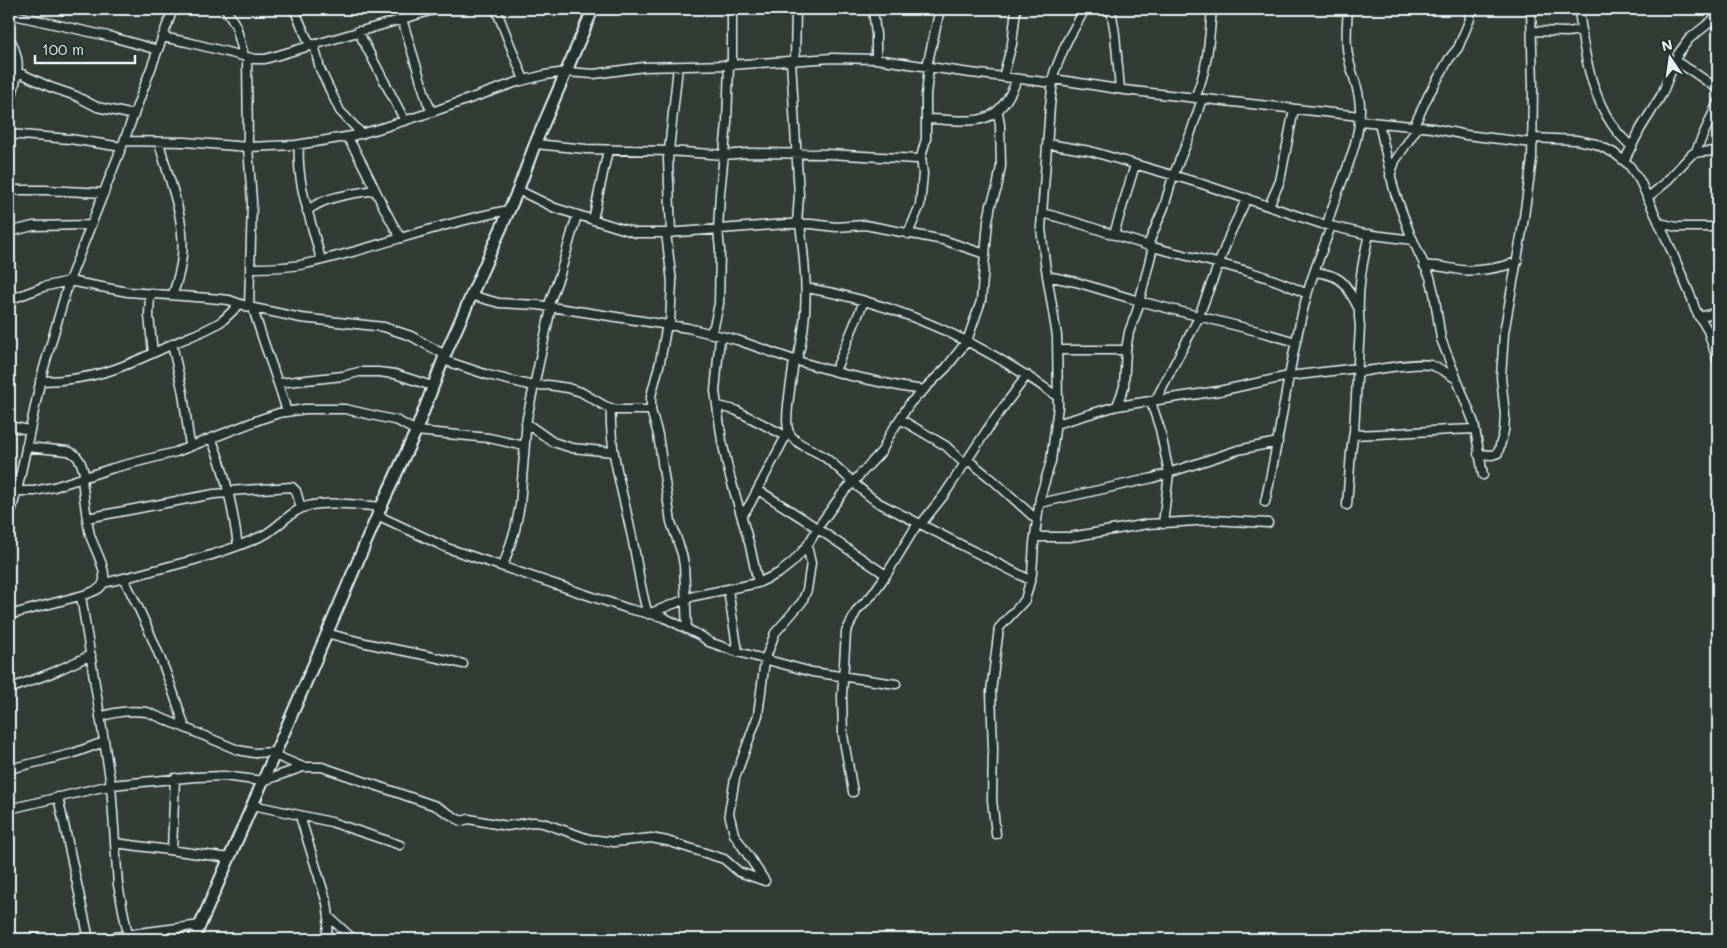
<svg xmlns="http://www.w3.org/2000/svg" width="1727" height="948" font-family="Mali,sans-serif">
<style>
.lines{fill:none;stroke-linecap:round;stroke-linejoin:round}
.minor-casing{stroke:#e8f1f8;stroke-width:11}
.tertiary-casing{stroke:#e8f1f8;stroke-width:14}
.minor{stroke:#26332d;stroke-width:8}
.tertiary{stroke:#26332d;stroke-width:10}
</style>
<rect width="100%" height="100%" fill="#333c34"/>
<filter id="ink" filterUnits="userSpaceOnUse"><feTurbulence type="fractalNoise" baseFrequency=".02" numOctaves="2"/><feDisplacementMap in="SourceGraphic" scale="10" xChannelSelector="R" yChannelSelector="G"/><feConvolveMatrix kernelMatrix="1 2 1 2 8 2 1 2 1" color-interpolation-filters="sRGB"/></filter>
<g filter="url(#ink)">
<g class="lines">
<defs>
<path id="minor" d="M226 9 236 26 244 56
M294 9 310 45
M496 9 524 80
M732 9V65
M873 9 876 35V59
M1111 9 1115 34 1120 89
M1578 9C1582 22 1581 34 1584 47 1589 75 1598 107 1616 130 1620 136 1626 141 1632 147
M9 14 112 37 158 50
M402 19 427 101 432 112
M358 31 405 121
M1532 31 1567 32 1582 30
M9 37C25 67 15 76 10 106 8 116 9 125 10 134
M162 37 187 42 255 59H265L437 9
M314 44 320 69 340 111 362 134
M247 57 248 147 252 202 249 307
M791 61 799 195 797 224
M795 61 796 9
M1675 61 1692 71 1718 89
M927 66 940 9
M18 72 50 87 76 96 97 107 134 115
M1003 77 1012 44 1016 9
M1054 79 1124 90 1360 116
M1195 98C1208 67 1209 42 1212 9
M927 119C974 120 997 131 1017 79
M1360 121 1432 128 1466 135 1533 143
M1379 123 1394 190 1410 234 1430 277 1434 293 1441 339 1474 423 1483 475
M1414 126 1428 96 1449 59 1458 48 1470 19 1469 9
M9 134 70 139 122 147
M347 137C368 169 380 206 401 238
M1533 138 1576 140 1596 144 1614 153 1629 165 1640 181 1669 245 1692 299 1695 309 1708 331 1718 362
M124 141 185 142 248 147 296 145 352 136 378 129 432 112 517 82 545 75 566 72 594 74 644 67 729 65 832 58 876 59 963 72 1053 83
M159 142C168 179 186 217 182 256 181 269 177 282 173 294
M535 144 586 149 669 151 724 155 748 153 828 154 917 159 921 157 926 139V95L929 67
M1048 144 1090 151 1199 183 1322 224 1365 234 1413 240
M299 145C296 184 312 222 321 260
M1695 153 1718 102
M1624 161 1641 128 1662 94 1678 54 1689 39 1718 16
M1390 176 1395 161 1418 127
M9 190H45L104 193
M518 190 555 208 636 233H666L786 224H811L836 227 865 225 943 240 985 254
M1647 198 1664 184 1692 154 1700 152 1718 151
M1269 206 1280 181 1294 109
M307 211C325 196 353 194 375 190
M1042 213C1080 222 1115 236 1153 247 1203 261 1260 270 1307 294
M593 220 608 150
M1659 223 1677 227H1718
M1327 225C1337 187 1359 151 1360 111 1361 91 1351 74 1348 55 1345 40 1347 24 1348 9
M9 232 33 226 91 225
M666 233 672 282 670 324
M671 233 668 159 678 67
M908 234 920 205 923 174 921 157
M1114 234 1135 165
M1148 245 1164 207 1173 176 1190 135 1202 99
M1424 266C1437 265 1443 267 1455 269 1471 273 1501 268 1517 262
M251 268C269 268 287 268 305 264 374 249 439 223 509 210
M1315 272C1345 276 1345 284 1359 309
M1047 276 1076 282 1139 301 1265 333 1296 342
M807 288C898 303 983 343 1058 397
M150 293 149 316 153 353
M470 295 499 303 538 305 688 328 737 340 794 360 847 375 903 387 924 390
M9 300 43 287 69 281 128 292 209 298 229 300 249 307 301 318 384 327 411 336 445 355
M548 307 560 274 577 215
M253 308C263 343 277 377 287 412
M1699 317 1718 312
M667 324 660 362 651 396V410L658 435 671 522 682 554 684 565 687 629
M710 333 714 326 719 304 720 250 718 230 720 193 727 123 729 65
M720 337 715 391 722 441 729 473 750 546 758 583
M172 344 183 393 190 446
M1057 350H1126
M443 360 488 375 533 386 548 385 568 388 581 392 605 406 614 410H651
M794 360C793 375 783 421 789 432 795 445 813 449 823 456 843 470 858 490 879 503L1030 580
M797 360C810 314 806 270 800 224
M835 371 864 301
M1358 372C1377 370 1412 362 1430 365 1439 367 1447 373 1455 378
M40 381C96 381 126 366 175 343 190 336 210 330 223 320 229 315 234 309 240 304
M278 383 343 376 359 372H378L395 374 432 386
M1155 401 1197 321 1230 234 1247 198
M1151 402 1160 429 1169 473 1163 524
M718 406 735 410 786 436
M1117 406 1124 387 1126 350 1129 332 1137 311 1153 247
M611 408C609 449 622 489 630 528 637 557 639 586 648 614L694 596 758 583 779 573 793 562 807 546 821 523 842 494 882 451 889 436 910 403 946 368 967 341 981 301 988 221 991 205 997 188 1001 166 1000 125 998 112
M900 419 946 446 965 464
M526 423 553 442 572 448 613 452
M1056 424 1117 406 1219 391 1289 376 1358 368
M9 426 29 430
M1354 435C1394 434 1434 430 1475 429
M211 438C226 472 233 509 238 546
M26 447 68 451C80 455 82 465 85 477
M1478 454 1492 455 1498 453 1504 431 1505 415 1501 377 1504 333 1522 231 1532 159 1533 87 1531 9
M968 460 994 481 1037 520
M758 490 802 518 886 575
M17 491H34L54 487 113 468 176 452 261 419 279 413 305 409H345L398 421 416 431 489 438 524 446
M228 491 292 487 296 491 301 508
M1265 502C1281 434 1288 363 1307 295 1313 272 1323 249 1331 226
M1040 503 1153 478 1238 450 1278 442
M1347 505 1351 452 1354 431 1360 327C1356 296 1362 264 1369 234
M377 515 447 548 629 609 663 617 701 636 709 642 738 652 812 672 896 684
M742 516 750 504 788 432
M87 518 214 494 229 493
M9 520 19 482 41 378 69 281 124 141 173 9
M921 524 944 495 991 424 1027 375
M1035 537H1070L1148 524 1212 520 1268 523
M503 567 515 530 520 505 527 418 551 308
M124 579C149 627 169 676 185 728
M103 583C122 579 140 574 159 569 195 560 230 551 264 535 279 527 291 510 308 506 328 501 360 505 381 507
M728 590 738 652
M81 596 111 785 118 885 128 935
M9 615 87 594C94 591 103 589 104 580 106 567 94 548 90 535 86 517 84 497 82 478
M327 633C372 647 418 652 463 664
M9 689 54 672 91 655
M100 717C116 711 130 710 147 712L238 750 254 753 275 752
M274 755 303 767
M9 769 71 754 104 742
M853 792 843 735 842 696 846 632 857 610 872 595 888 572 918 523
M58 797 89 939
M253 805 331 822 400 845
M9 809 111 785 195 777 224 776 263 781 303 767H322L436 806 461 821 469 819 507 826 533 822 543 823 589 839 614 842 651 838 667 841 724 859 739 872 765 881
M300 816 327 903 329 917 326 939
M996 834 992 800 993 749 991 692 999 628 1025 600 1032 574 1034 543 1040 498 1051 461 1058 406 1057 336 1045 263 1041 228 1050 106 1054 73 1067 41 1085 9
M115 843 230 858
M172 850 175 778
M765 881 734 834 729 813 735 778 758 715 765 660 775 633 802 602 807 590 811 563 807 546
M329 917 353 939
M21 939 31 938 40 939
M105 939 139 933 201 925"/>
<path id="tertiary" d="M194 939 313 666 381 507 416 431 445 355 518 190 535 144 593 9"/>
</defs>
<!-- minor casing -->
<use href="#minor" class="minor-casing"/>
<!-- tertiary casing -->
<use href="#tertiary" class="tertiary-casing"/>
<!-- minor -->
<use href="#minor" class="minor"/>
<!-- tertiary -->
<use href="#tertiary" class="tertiary"/>
</g>
</g>
<!-- margin -->
<rect width="1727" height="948" fill="none" stroke="#26332d" stroke-width="30"/>
<rect x="15" y="15" width="1697" height="918" fill="none" stroke="#e8f1f8" stroke-width="2" filter="url(#ink)"/>
<!-- north arrow -->
<g transform="translate(1670 58) rotate(347)" stroke="#26332d" stroke-width="4" paint-order="stroke">
<path d="M0-4L9 19L0 12L-9 19Z" fill="#e8f1f8"/>
<text y="-8" font-size="14" font-weight="bold" text-anchor="middle" fill="#e8f1f8">N</text>
</g>
<!-- scale -->
<path d="M35 55v8h100v-8" fill="none" stroke="#e8f1f8" stroke-width="2.5"/>
<text x="42" y="55" font-size="15" fill="#e8f1f8" stroke="#26332d" stroke-width="4" paint-order="stroke">100 m</text>
</svg>
